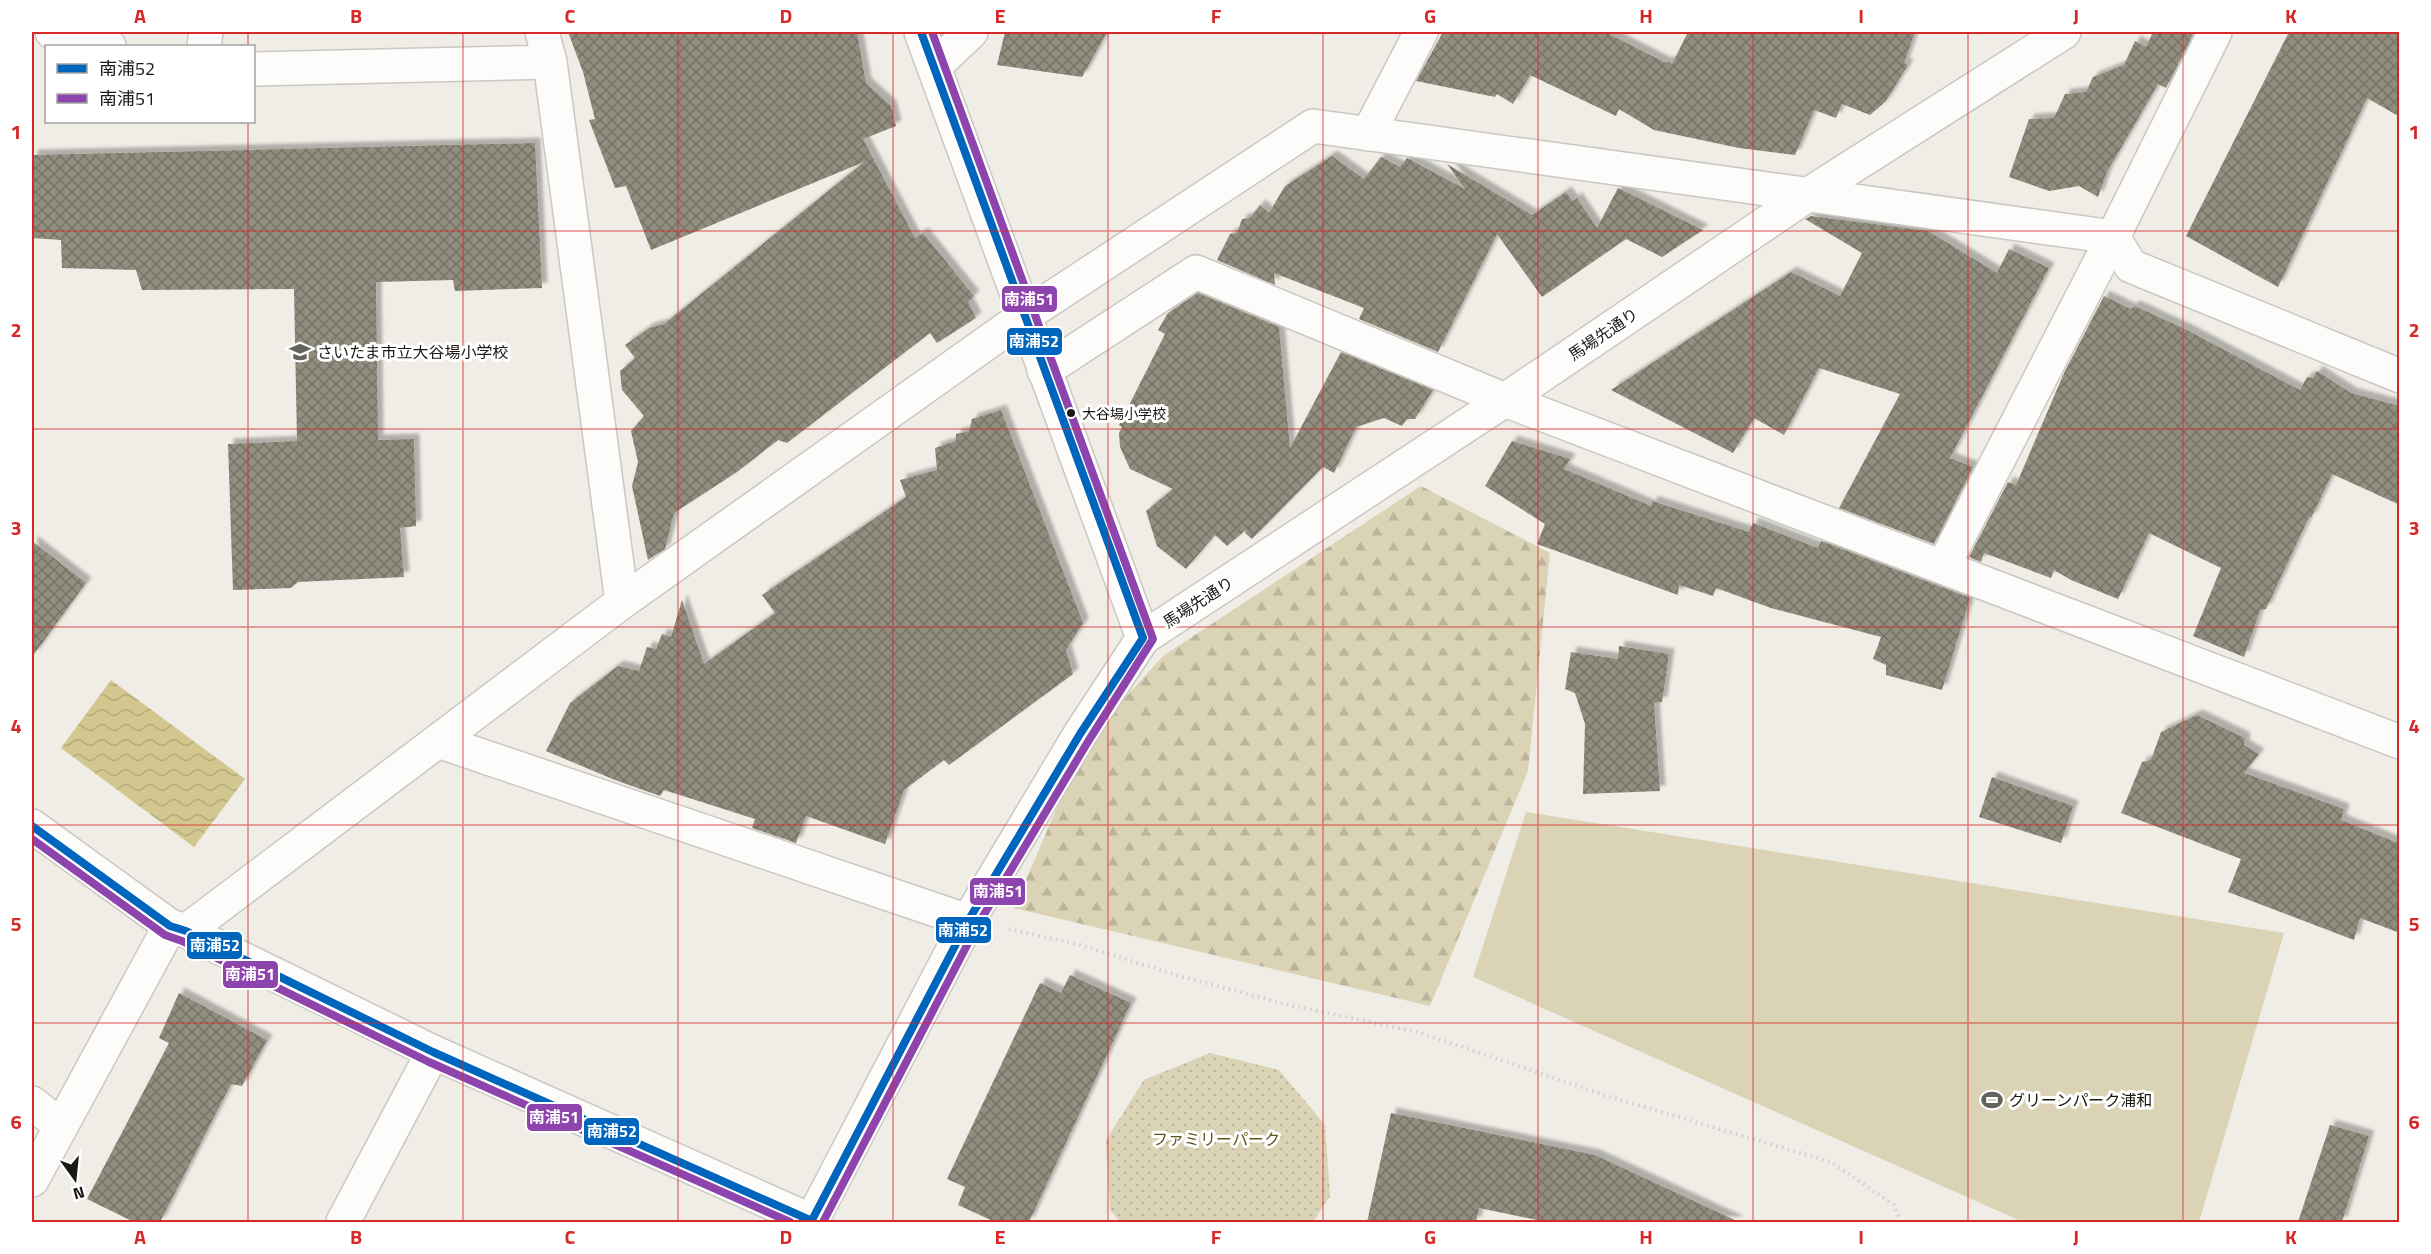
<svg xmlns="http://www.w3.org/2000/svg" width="2431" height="1254" font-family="'Titillium Web','Noto Sans JP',sans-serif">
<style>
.green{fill:url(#green-dots)}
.forest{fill:url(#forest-firs)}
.pitch{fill:#dad3b5}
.water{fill:url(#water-waves)}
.building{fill:url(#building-cross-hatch);filter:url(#shadow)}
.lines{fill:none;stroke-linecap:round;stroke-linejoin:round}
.minor-casing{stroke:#c9c8c2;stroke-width:36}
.tertiary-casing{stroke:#c9c8c2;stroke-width:36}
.path{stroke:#d0cfcd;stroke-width:4;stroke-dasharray:1.5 4.5;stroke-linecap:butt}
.minor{stroke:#fdfcfb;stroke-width:33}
.tertiary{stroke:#fdfcfb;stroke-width:33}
.bus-1-casing{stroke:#fff;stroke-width:12}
.bus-2-casing{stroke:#fff;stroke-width:12}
.bus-1{stroke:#0065bd;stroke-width:8}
.bus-2{stroke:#8e44ad;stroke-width:8}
.grid{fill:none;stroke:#d62828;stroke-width:1.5;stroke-opacity:0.55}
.bus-dot{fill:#1b1914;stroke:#fff;stroke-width:2}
.labels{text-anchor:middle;stroke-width:6;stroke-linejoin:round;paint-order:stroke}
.bus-label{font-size:14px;fill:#1b1914;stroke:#fff;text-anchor:start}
.street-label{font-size:16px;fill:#1b1914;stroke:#fff}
.poi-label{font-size:16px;fill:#1b1914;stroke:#fff;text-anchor:start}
.park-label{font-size:16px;fill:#60551b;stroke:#fff}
.line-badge{stroke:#fff;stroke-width:2}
.badge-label{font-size:16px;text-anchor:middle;font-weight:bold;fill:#fff}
.neatline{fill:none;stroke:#d62828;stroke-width:2}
.grid-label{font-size:20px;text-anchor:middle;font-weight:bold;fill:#d62828}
</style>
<defs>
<pattern id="green-dots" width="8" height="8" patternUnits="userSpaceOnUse" patternTransform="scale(1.5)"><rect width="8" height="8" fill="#dad3b5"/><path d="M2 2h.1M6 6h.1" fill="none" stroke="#bab59b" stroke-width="1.8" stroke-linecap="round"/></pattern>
<pattern id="forest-firs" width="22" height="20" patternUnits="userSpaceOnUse" patternTransform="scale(1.5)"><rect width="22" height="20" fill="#dad3b5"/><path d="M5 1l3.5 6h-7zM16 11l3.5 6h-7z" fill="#bab59b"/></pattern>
<pattern id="water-waves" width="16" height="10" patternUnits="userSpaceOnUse" patternTransform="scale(1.5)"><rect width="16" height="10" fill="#d3c790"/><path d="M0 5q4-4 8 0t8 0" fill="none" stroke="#b5aa7b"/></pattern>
<pattern id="building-cross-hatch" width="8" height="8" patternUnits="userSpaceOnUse" patternTransform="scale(1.5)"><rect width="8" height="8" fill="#928e7f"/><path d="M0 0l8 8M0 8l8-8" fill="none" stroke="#767367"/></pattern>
<filter id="shadow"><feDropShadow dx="5.5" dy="-5.5" stdDeviation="1.5" flood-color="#0004"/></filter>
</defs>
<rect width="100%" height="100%" fill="#efede5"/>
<!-- green -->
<path class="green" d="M1210 1053 1279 1070 1325 1125 1330 1196 1313 1222H1120L1110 1210 1106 1140 1144 1080Z"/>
<!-- forest -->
<path class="forest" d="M1421 486 1550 553 1528 771 1430 1006 1014 908 1085 742 1163 656Z"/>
<!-- pitch -->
<path class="pitch" d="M1526 812 2284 933 2199 1222H2023L1473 977Z"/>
<!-- water -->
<path class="water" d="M111 680 245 779 194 847 61 748Z"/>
<!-- building -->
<path class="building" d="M568 32H857L866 83 891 106 896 126 863 139 915 238 923 233 974 296 968 302 976 318 937 343 930 333 787 443 778 440 737 472 674 513 665 549 648 560 632 486 638 462 631 431 644 416 622 390 620 371 635 358 625 345 649 328 664 324 864 162 651 250 626 186 615 188 589 120 595 119 583 72Z
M1005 32H1107L1082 77 997 65Z
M1443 32H1605L1666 63 1668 61 1672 64 1688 32H1915L1904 63 1908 65 1886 101 1870 115 1842 104 1836 118 1814 110 1795 155 1739 148 1654 130 1619 109 1616 116 1530 75 1513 104 1497 94 1495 97 1416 81Z
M2153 32H2194L2166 88 2158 84 2107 172 2098 197 2079 186 2049 191 2009 177 2029 119 2054 118 2065 94 2086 92 2093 77 2124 65 2135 41 2146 47Z
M2289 32H2400V117L2367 98 2278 287 2186 236Z
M535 143 542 288 455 291 453 280 376 282 378 440 414 439 416 526 400 528 404 577 298 582 291 588 233 590 228 444 297 441 294 289 142 290 136 270 62 268 61 240 32 238V155Z
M1332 156 1364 179 1381 157 1400 167 1407 158 1465 189 1447 164 1532 215 1566 192 1573 201 1577 198 1597 228 1618 188 1703 230 1662 257 1626 239 1542 297 1497 234 1438 352 1359 319 1364 308 1274 273 1275 285 1217 260 1230 234 1237 233 1242 219 1250 218 1260 205 1269 213 1285 186Z
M1811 216 1928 231 1997 273 2009 249 2049 268 1950 458 1973 467 1934 544 1839 508 1900 394 1819 368 1784 435 1754 418 1733 453 1611 390 1791 272 1840 296 1862 253 1805 219Z
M1198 293 1279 327 1290 448 1341 352 1433 390 1415 419H1407L1402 426 1384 418 1356 427 1334 473 1323 467 1252 539 1245 533 1247 529 1227 546 1215 535 1186 569 1157 546 1146 511 1173 489 1130 469 1120 447 1119 433 1122 427 1119 425 1165 334 1158 330 1168 313Z
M2104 296 2131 309 2135 306 2187 330 2300 390 2307 377 2313 378 2317 371 2351 393 2400 406V505L2332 474 2311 518 2309 517 2266 609 2260 610 2244 657 2193 636 2221 568 2149 533 2118 599 2071 580 2054 570 2051 578 1984 553 1981 562 1969 557 2008 482 2016 485 2064 373Z
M1001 410 1083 623 1066 650 1073 674 949 765 944 760 904 790 885 844 806 816 796 843 752 828 755 819 664 790 660 796 615 780 546 751 570 703 618 666 639 671 647 647 656 649 662 634 671 637 682 600 704 664 775 613 762 595 906 497 900 480 937 470 935 448 956 441V434L969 431 972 419Z
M1512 441 1570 459 1564 469 1651 506 1652 501 1749 532 1753 523 1818 548 1821 541 1970 598 1942 690 1886 675V665L1873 659 1881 637 1771 608 1716 588 1713 596 1679 585 1678 595 1537 544 1545 524 1485 486Z
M32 541 86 583 32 657Z
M1619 646 1669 654 1662 702 1654 703 1660 791 1583 794 1585 724 1575 693 1565 689 1571 652 1618 659Z
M2197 715 2245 738 2244 745 2259 754 2244 773 2344 809 2341 820 2400 844V933L2360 918 2354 940 2228 892 2241 859 2121 813 2142 762 2151 760 2161 732Z
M1992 777 2073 806 2061 843 1979 817Z
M1070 975 1131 1003 1029 1222H995L958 1205 965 1187 947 1179 1040 983 1061 993Z
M179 993 267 1040 242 1086 231 1084 160 1222H134L87 1199 169 1043 159 1038Z
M1391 1113 1595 1155 1739 1222H1547L1479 1208 1476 1222H1367Z
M2330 1125 2369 1136 2342 1222H2298Z"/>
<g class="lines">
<defs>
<path id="minor" d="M52 32 109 46
M542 32 550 62 622 602
M204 46 206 32
M935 66 971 32
M254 69 550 62
M1368 134 1421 32
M1044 371 1196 272 1505 400 2400 742
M1943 567 2113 237 2215 32
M438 741 968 921
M186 931 622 602 1026 315 1313 126 2113 237 2131 266 2400 376
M32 1103 61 1126
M32 1180 170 926
M343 1222 433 1052"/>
<path id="tertiary" d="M1143 638 1505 400 1809 194 2064 32
M32 826 170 926 186 931 433 1052 812 1221
M811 1222 968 921 1080 734 1143 638 921 32"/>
</defs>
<!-- minor casing -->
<use href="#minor" class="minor-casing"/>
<!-- tertiary casing -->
<use href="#tertiary" class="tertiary-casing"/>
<!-- path -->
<path class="path" d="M1009 929 1080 945 1183 977 1289 1005 1418 1032 1604 1095 1831 1162 1894 1205 1900 1222"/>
<!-- minor -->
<use href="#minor" class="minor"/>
<!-- tertiary -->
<use href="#tertiary" class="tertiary"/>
<defs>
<path id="bus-1" d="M32 826 170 926 186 931 433 1052 812 1221
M811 1222 968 921 1080 734 1143 638 921 32"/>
<path id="bus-2" d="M32 839 165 935 182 941 429 1062 790 1222
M823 1222 977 926 1089 740 1153 639 932 32"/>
</defs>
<!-- bus-1 casing -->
<use href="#bus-1" class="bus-1-casing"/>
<!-- bus-2 casing -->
<use href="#bus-2" class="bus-2-casing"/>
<!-- bus-1 -->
<use href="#bus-1" class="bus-1"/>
<!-- bus-2 -->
<use href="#bus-2" class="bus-2"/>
</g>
<!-- grid -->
<path class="grid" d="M248 32V46M463 32V1222M678 32V1222M893 32V1222M1108 32V1222M1323 32V1222M1538 32V1222M1753 32V1222M1968 32V1222M2183 32V1222M248 122V1222M32 231H2400M32 429H2400M32 627H2400M32 825H2400M32 1023H2400"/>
<!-- icons -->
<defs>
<symbol id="school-bare" viewBox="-9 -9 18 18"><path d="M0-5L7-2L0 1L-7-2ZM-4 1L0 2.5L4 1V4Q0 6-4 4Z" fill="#65635d" stroke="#fff" stroke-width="2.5" paint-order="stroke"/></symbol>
<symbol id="stadium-bare" viewBox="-9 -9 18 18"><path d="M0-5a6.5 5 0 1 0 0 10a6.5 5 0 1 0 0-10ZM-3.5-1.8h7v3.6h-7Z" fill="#65635d" stroke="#fff" stroke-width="2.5" paint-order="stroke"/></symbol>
</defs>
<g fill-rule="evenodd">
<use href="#school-bare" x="285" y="337" width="30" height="30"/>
<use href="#stadium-bare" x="1977" y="1085" width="30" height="30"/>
</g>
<!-- markers -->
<circle class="bus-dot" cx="1071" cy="413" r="5"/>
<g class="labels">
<!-- bus labels -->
<g class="bus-label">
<text x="1082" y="419">大谷場小学校</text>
</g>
<!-- street labels -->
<g class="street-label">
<text transform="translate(1603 334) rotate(-34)" y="6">馬場先通り</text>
<text transform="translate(1198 602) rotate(-33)" y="6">馬場先通り</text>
</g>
<!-- poi labels -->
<g class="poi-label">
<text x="317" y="358">さいたま市立大谷場小学校</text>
<text x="2009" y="1106">グリーンパーク浦和</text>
</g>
<!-- park labels -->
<g class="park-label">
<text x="1216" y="1145">ファミリーパーク</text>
</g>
</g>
<g class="line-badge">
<rect x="1001" y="285" width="57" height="28" rx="6" fill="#8e44ad"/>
<rect x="1006" y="327" width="57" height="29" rx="6" fill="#0065bd"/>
<rect x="969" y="877" width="57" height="29" rx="6" fill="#8e44ad"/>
<rect x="935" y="916" width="57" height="28" rx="6" fill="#0065bd"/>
<rect x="186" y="931" width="57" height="29" rx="6" fill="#0065bd"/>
<rect x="222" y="960" width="57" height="29" rx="6" fill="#8e44ad"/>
<rect x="526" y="1103" width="57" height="29" rx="6" fill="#8e44ad"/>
<rect x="583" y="1117" width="57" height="29" rx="6" fill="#0065bd"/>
</g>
<g class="badge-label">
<text x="1029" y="305">南浦51</text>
<text x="1034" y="347">南浦52</text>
<text x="998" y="897">南浦51</text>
<text x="963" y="936">南浦52</text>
<text x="215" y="951">南浦52</text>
<text x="250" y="980">南浦51</text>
<text x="554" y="1123">南浦51</text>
<text x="612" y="1137">南浦52</text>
</g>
<!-- border -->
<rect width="2431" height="1254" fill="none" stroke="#ffffff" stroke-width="66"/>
<!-- legend -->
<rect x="45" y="45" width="210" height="78" fill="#ffffff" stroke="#a4a3a1" stroke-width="1.5"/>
<rect x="57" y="64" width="30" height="9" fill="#0065bd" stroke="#a4a3a1" stroke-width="1.5"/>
<text x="99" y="75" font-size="18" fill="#1b1914">南浦52</text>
<rect x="57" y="94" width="30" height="9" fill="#8e44ad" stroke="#a4a3a1" stroke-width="1.5"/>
<text x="99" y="105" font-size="18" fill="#1b1914">南浦51</text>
<!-- north arrow -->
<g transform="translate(75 1179) rotate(165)" stroke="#ffffff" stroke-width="4.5" paint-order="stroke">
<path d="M0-4.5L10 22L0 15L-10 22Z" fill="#1b1914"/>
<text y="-9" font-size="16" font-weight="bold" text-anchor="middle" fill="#1b1914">N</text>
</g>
<rect x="33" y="33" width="2365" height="1188" class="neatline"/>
<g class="grid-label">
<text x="140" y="23">A</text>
<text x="356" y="23">B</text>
<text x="570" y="23">C</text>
<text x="786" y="23">D</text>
<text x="1000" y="23">E</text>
<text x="1216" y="23">F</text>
<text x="1430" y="23">G</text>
<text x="1646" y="23">H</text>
<text x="1861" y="23">I</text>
<text x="2076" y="23">J</text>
<text x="2291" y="23">K</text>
<text x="16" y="139">1</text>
<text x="2414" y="139">1</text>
<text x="16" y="337">2</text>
<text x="2414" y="337">2</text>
<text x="16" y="535">3</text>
<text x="2414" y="535">3</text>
<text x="16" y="733">4</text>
<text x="2414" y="733">4</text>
<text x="16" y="931">5</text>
<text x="2414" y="931">5</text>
<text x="16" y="1129">6</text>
<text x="2414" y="1129">6</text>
<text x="140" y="1244">A</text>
<text x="356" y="1244">B</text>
<text x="570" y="1244">C</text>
<text x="786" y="1244">D</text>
<text x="1000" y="1244">E</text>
<text x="1216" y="1244">F</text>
<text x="1430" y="1244">G</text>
<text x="1646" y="1244">H</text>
<text x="1861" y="1244">I</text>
<text x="2076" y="1244">J</text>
<text x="2291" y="1244">K</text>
</g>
</svg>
